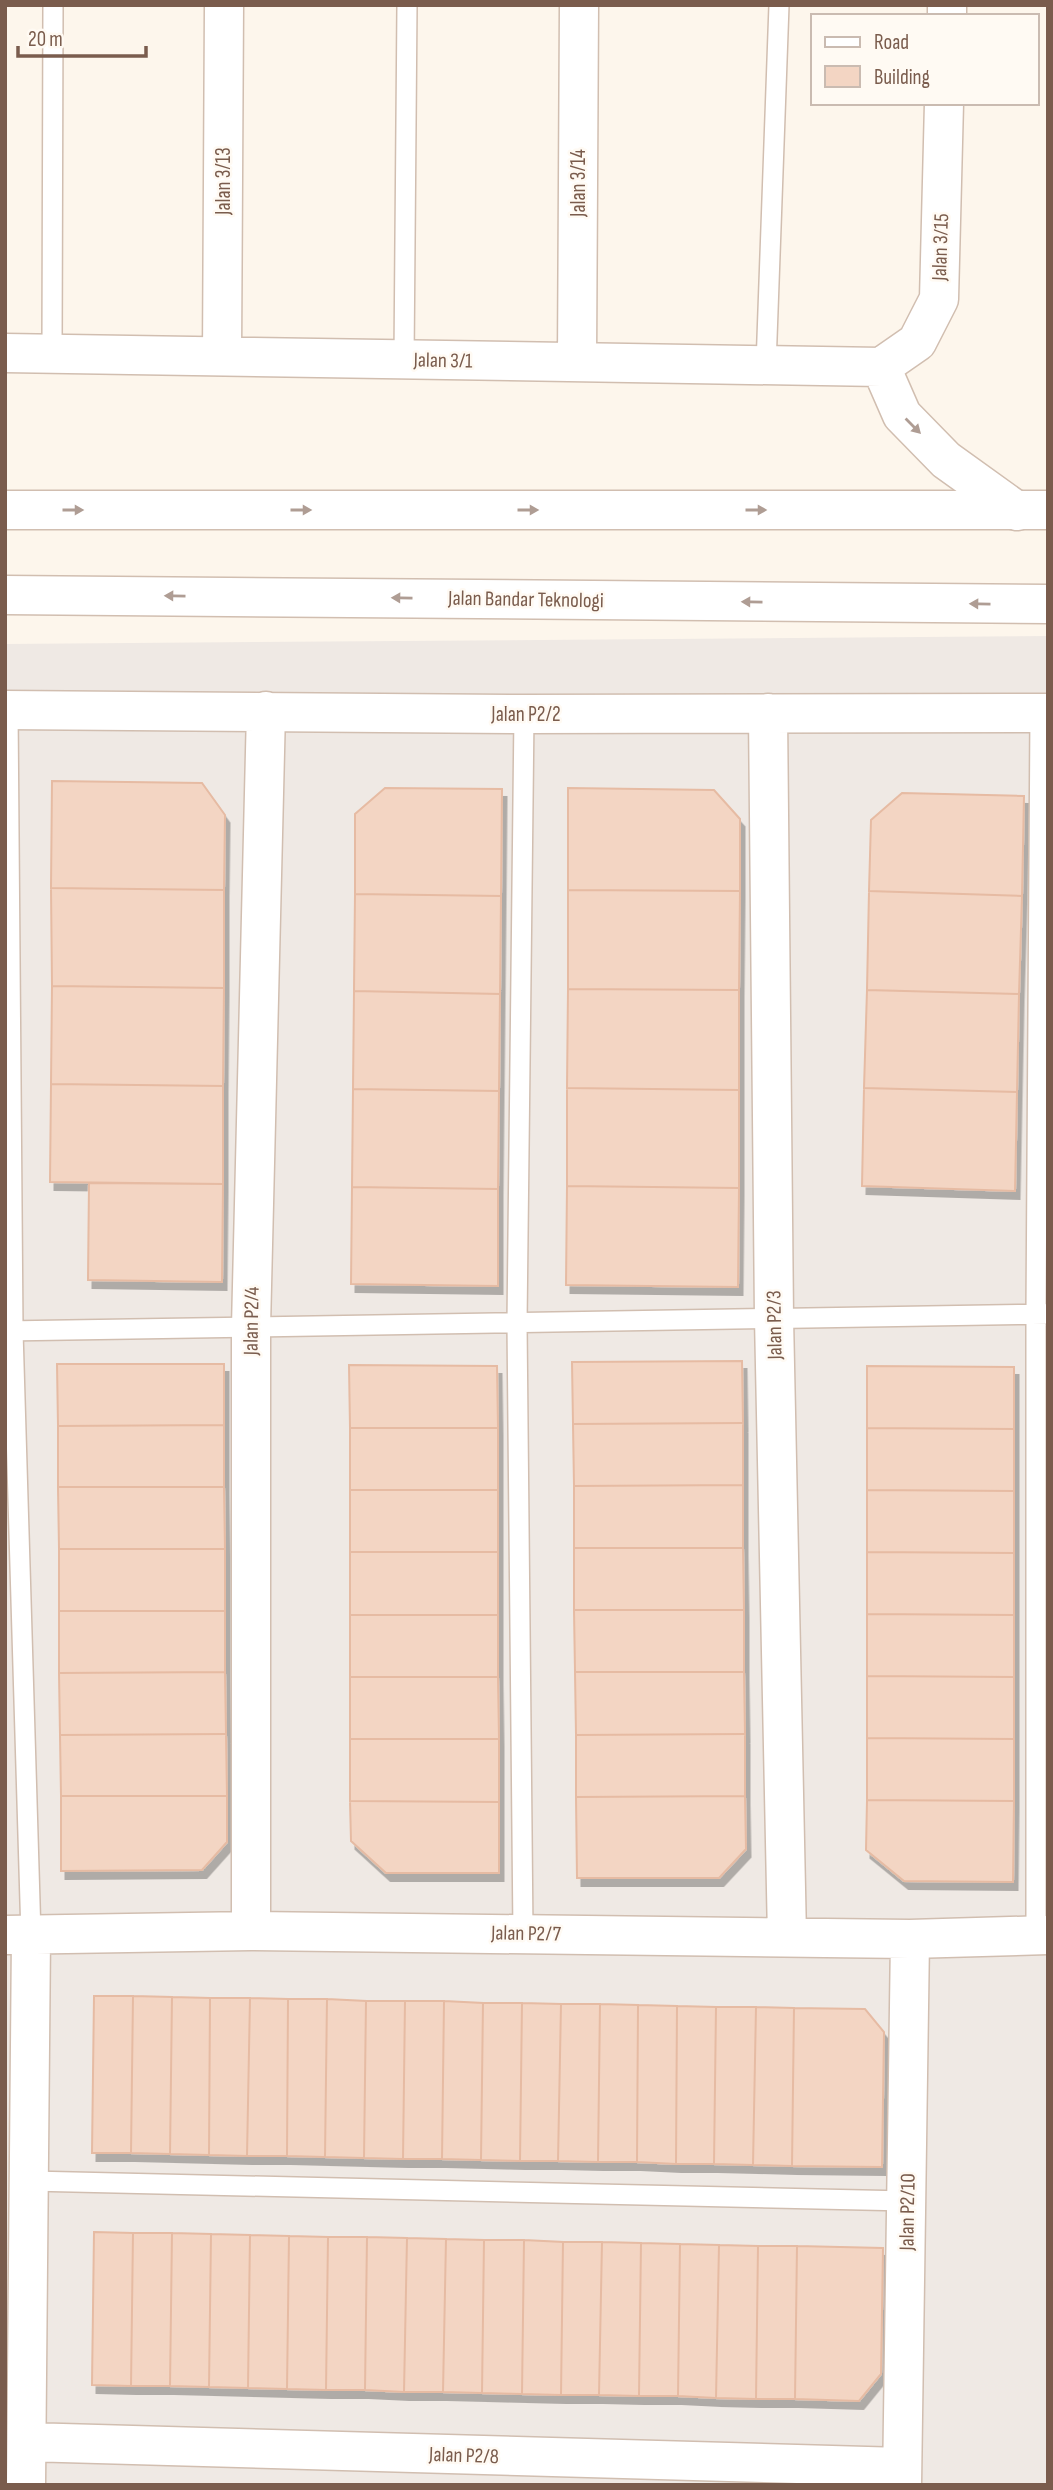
<svg xmlns="http://www.w3.org/2000/svg" width="1053" height="2490" font-family="'Sofia Sans Condensed',sans-serif">
<style>
.industrial{fill:#efe9e4}
.building{fill:#f3d5c3;stroke:#e6bba3;stroke-width:2;filter:url(#shadow)}
.lines{fill:none;stroke-linecap:round;stroke-linejoin:round}
.service-casing{stroke:#d1beb0;stroke-width:22}
.minor-casing{stroke:#d1beb0;stroke-width:41}
.tertiary-casing{stroke:#d1beb0;stroke-width:41}
.service{stroke:#fff;stroke-width:19}
.minor{stroke:#fff;stroke-width:38}
.tertiary{stroke:#fff;stroke-width:38}
.oneway{fill:#af9d94}
.labels{text-anchor:middle;stroke-width:5;stroke-linejoin:round;paint-order:stroke}
.street-label{font-size:21px;fill:#7a5c4d;stroke:#fffaf3}
</style>
<defs>
<filter id="shadow"><feDropShadow dx="4.5" dy="8" stdDeviation="0" flood-color="#0004"/></filter>
</defs>
<rect width="100%" height="100%" fill="#fdf6ec"/>
<!-- industrial -->
<path class="industrial" d="M1048 636V2485H5V644Z"/>
<!-- building -->
<path class="building" d="M52 781 202 783 225 815 224 890 51 888Z
M385 788 502 789 501 896 355 894V814Z
M568 788 714 790 740 819V891L568 890Z
M902 793 1024 796 1022 896 869 891 871 820Z
M51 888 224 890V988L52 986Z
M568 890 740 891 739 990 568 989Z
M869 891 1022 896 1019 994 867 990Z
M355 894 501 896 500 994 354 991Z
M52 986 224 988 223 1086 51 1084Z
M568 989 739 990V1090L567 1088Z
M867 990 1019 994 1017 1092 864 1088Z
M354 991 500 994 499 1091 353 1089Z
M51 1084 223 1086V1184L50 1182Z
M567 1088 739 1090V1188L567 1186Z
M864 1088 1017 1092 1015 1191 862 1186Z
M353 1089 499 1091 498 1189 352 1187Z
M89 1183 223 1184 222 1282 88 1280Z
M567 1186 739 1188 738 1287 566 1285Z
M352 1187 498 1189V1286L351 1284Z
M742 1361 743 1423 573 1424 572 1362Z
M57 1364H224V1425L58 1426Z
M349 1365 497 1366 498 1428H350Z
M867 1366 1014 1367V1429L867 1428Z
M743 1423V1485L574 1486 573 1424Z
M224 1425V1487H58V1426Z
M350 1428H498V1490H350Z
M867 1428 1014 1429V1491L867 1490Z
M743 1485V1548H574V1486Z
M58 1487H224L225 1549H59Z
M350 1490H498V1552H350Z
M867 1490 1014 1491V1553L867 1552Z
M574 1548H743L744 1610H574Z
M59 1549H225V1611H59Z
M350 1552H498V1615H350Z
M867 1552 1014 1553V1615L867 1614Z
M574 1610H744V1672H575Z
M59 1611H225V1672L59 1673Z
M867 1614 1014 1615V1677L867 1676Z
M350 1615H498V1677H350Z
M225 1672 226 1734 60 1735 59 1673Z
M575 1672H744L745 1734 576 1735Z
M867 1676 1014 1677V1739L867 1738Z
M350 1677H498L499 1739H350Z
M226 1734 227 1796H61L60 1735Z
M745 1734V1796L576 1797V1735Z
M867 1738 1014 1739V1801L867 1800Z
M350 1739H499V1802L350 1801Z
M61 1796H227V1842L202 1870 61 1871Z
M745 1796 746 1849 719 1878H577L576 1797Z
M867 1800 1014 1801 1013 1882 904 1881 866 1850Z
M350 1801 499 1802V1873H386L351 1841Z
M94 1996H133L131 2153H92Z
M133 1996 172 1997 170 2154 131 2153Z
M172 1997 210 1998 209 2155 170 2154Z
M210 1998H250L247 2156 209 2155Z
M250 1998 288 1999 287 2156H247Z
M288 1999H327L325 2157 287 2156Z
M327 1999 366 2001 364 2158 325 2157Z
M366 2001H405L403 2159 364 2158Z
M405 2001H444L442 2159H403Z
M444 2001 483 2003 481 2160 442 2159Z
M483 2003H522L520 2161 481 2160Z
M522 2003 561 2004 558 2161H520Z
M561 2004H600L598 2162 558 2161Z
M600 2004 638 2005 637 2162H598Z
M638 2005 677 2006 676 2164 637 2162Z
M677 2006 716 2007 714 2164H676Z
M716 2007H756L753 2165 714 2164Z
M756 2007 794 2008 792 2166 753 2165Z
M794 2008 865 2009 884 2032 882 2167 792 2166Z
M94 2232 133 2233 131 2386 92 2385Z
M133 2233H172L170 2386H131Z
M172 2233 211 2234 209 2387 170 2386Z
M211 2234 250 2235 248 2388 209 2387Z
M250 2235 289 2236 287 2389 248 2388Z
M289 2236 328 2237 326 2390 287 2389Z
M328 2237H367L365 2390H326Z
M367 2237 407 2238 404 2392 365 2390Z
M407 2238 446 2239 443 2392H404Z
M446 2239 484 2240 482 2393 443 2392Z
M484 2240H524L522 2394 482 2393Z
M524 2240 563 2242 561 2395 522 2394Z
M563 2242H602L599 2395H561Z
M602 2242 641 2243 639 2396 599 2395Z
M641 2243 680 2244 678 2396H639Z
M680 2244 719 2245 716 2398 678 2396Z
M719 2245 758 2246 756 2399 716 2398Z
M758 2246H797L795 2399H756Z
M797 2246 883 2248 881 2374 859 2401 795 2399Z"/>
<g class="lines">
<defs>
<path id="service" d="M52 354 53 5
M404 359 407 5
M766 366 779 5
M8 710 13 1331 31 1936
M5 1331 1047 1314
M523 1933 517 1323 524 714
M1036 1935V1314L1040 713
M30 2181 907 2201"/>
<path id="minor" d="M947 16V5
M5 353 881 367
M222 356 224 5
M577 361 579 5
M881 367 917 342 939 299 944 103
M881 367 902 415 946 460 1017 511
M5 710 524 714 1048 713
M768 713 774 1318 787 1937
M251 1931V1327L266 711
M5 1935 251 1931 910 1939 1048 1935
M27 2442 902 2467
M26 2485 31 1936
M902 2485 910 1939"/>
<path id="tertiary" d="M5 510H1048
M5 595 1048 604"/>
</defs>
<!-- service casing -->
<use href="#service" class="service-casing"/>
<!-- minor casing -->
<use href="#minor" class="minor-casing"/>
<!-- tertiary casing -->
<use href="#tertiary" class="tertiary-casing"/>
<!-- service -->
<use href="#service" class="service"/>
<!-- minor -->
<use href="#minor" class="minor"/>
<!-- tertiary -->
<use href="#tertiary" class="tertiary"/>
</g>
<!-- one-way arrows -->
<defs><path id="oneway-solid" d="M-6-.8H1V-3.2L6.5 0L1 3.2V.8H-6Z" transform="scale(1.75)"/></defs>
<g class="oneway">
<use href="#oneway-solid" transform="translate(913 426) rotate(45)"/>
<use href="#oneway-solid" transform="translate(73 510)"/>
<use href="#oneway-solid" transform="translate(301 510)"/>
<use href="#oneway-solid" transform="translate(528 510)"/>
<use href="#oneway-solid" transform="translate(756 510)"/>
<use href="#oneway-solid" transform="translate(175 596) rotate(-179)"/>
<use href="#oneway-solid" transform="translate(402 598) rotate(-179)"/>
<use href="#oneway-solid" transform="translate(752 602) rotate(-179)"/>
<use href="#oneway-solid" transform="translate(980 604) rotate(-179)"/>
</g>
<g class="labels">
<!-- street labels -->
<g class="street-label">
<text transform="translate(223 181) rotate(-90)" y="7">Jalan 3/13</text>
<text transform="translate(578 183) rotate(-90)" y="7">Jalan 3/14</text>
<text transform="translate(940 247) rotate(-88)" y="7">Jalan 3/15</text>
<text transform="translate(443 360) rotate(1)" y="7">Jalan 3/1</text>
<text transform="translate(526 599) rotate(1)" y="7">Jalan Bandar Teknologi</text>
<text x="526" y="721">Jalan P2/2</text>
<text transform="translate(251 1321) rotate(-89)" y="7">Jalan P2/4</text>
<text transform="translate(774 1325) rotate(-91)" y="7">Jalan P2/3</text>
<text transform="translate(526 1933) rotate(1)" y="7">Jalan P2/7</text>
<text transform="translate(907 2212) rotate(-89)" y="7">Jalan P2/10</text>
<text transform="translate(464 2455) rotate(2)" y="7">Jalan P2/8</text>
</g>
</g>
<!-- border -->
<rect width="1053" height="2490" fill="none" stroke="#7a5c4d" stroke-width="14"/>
<!-- legend -->
<rect x="811" y="14" width="228" height="91" fill="#fffaf3" stroke="#cabbb1" stroke-width="2"/>
<rect x="825" y="37" width="35" height="10" fill="#ffffff" stroke="#cabbb1" stroke-width="2"/>
<text x="874" y="49" font-size="21" fill="#7a5c4d">Road</text>
<rect x="825" y="66" width="35" height="21" fill="#f3d5c3" stroke="#cabbb1" stroke-width="2"/>
<text x="874" y="84" font-size="21" fill="#7a5c4d">Building</text>
<!-- scale -->
<path d="M18 46v10h128v-10" fill="none" stroke="#7a5c4d" stroke-width="3.5"/>
<text x="28" y="46" font-size="21" fill="#7a5c4d" stroke="#fffaf3" stroke-width="5" paint-order="stroke">20 m</text>
</svg>
